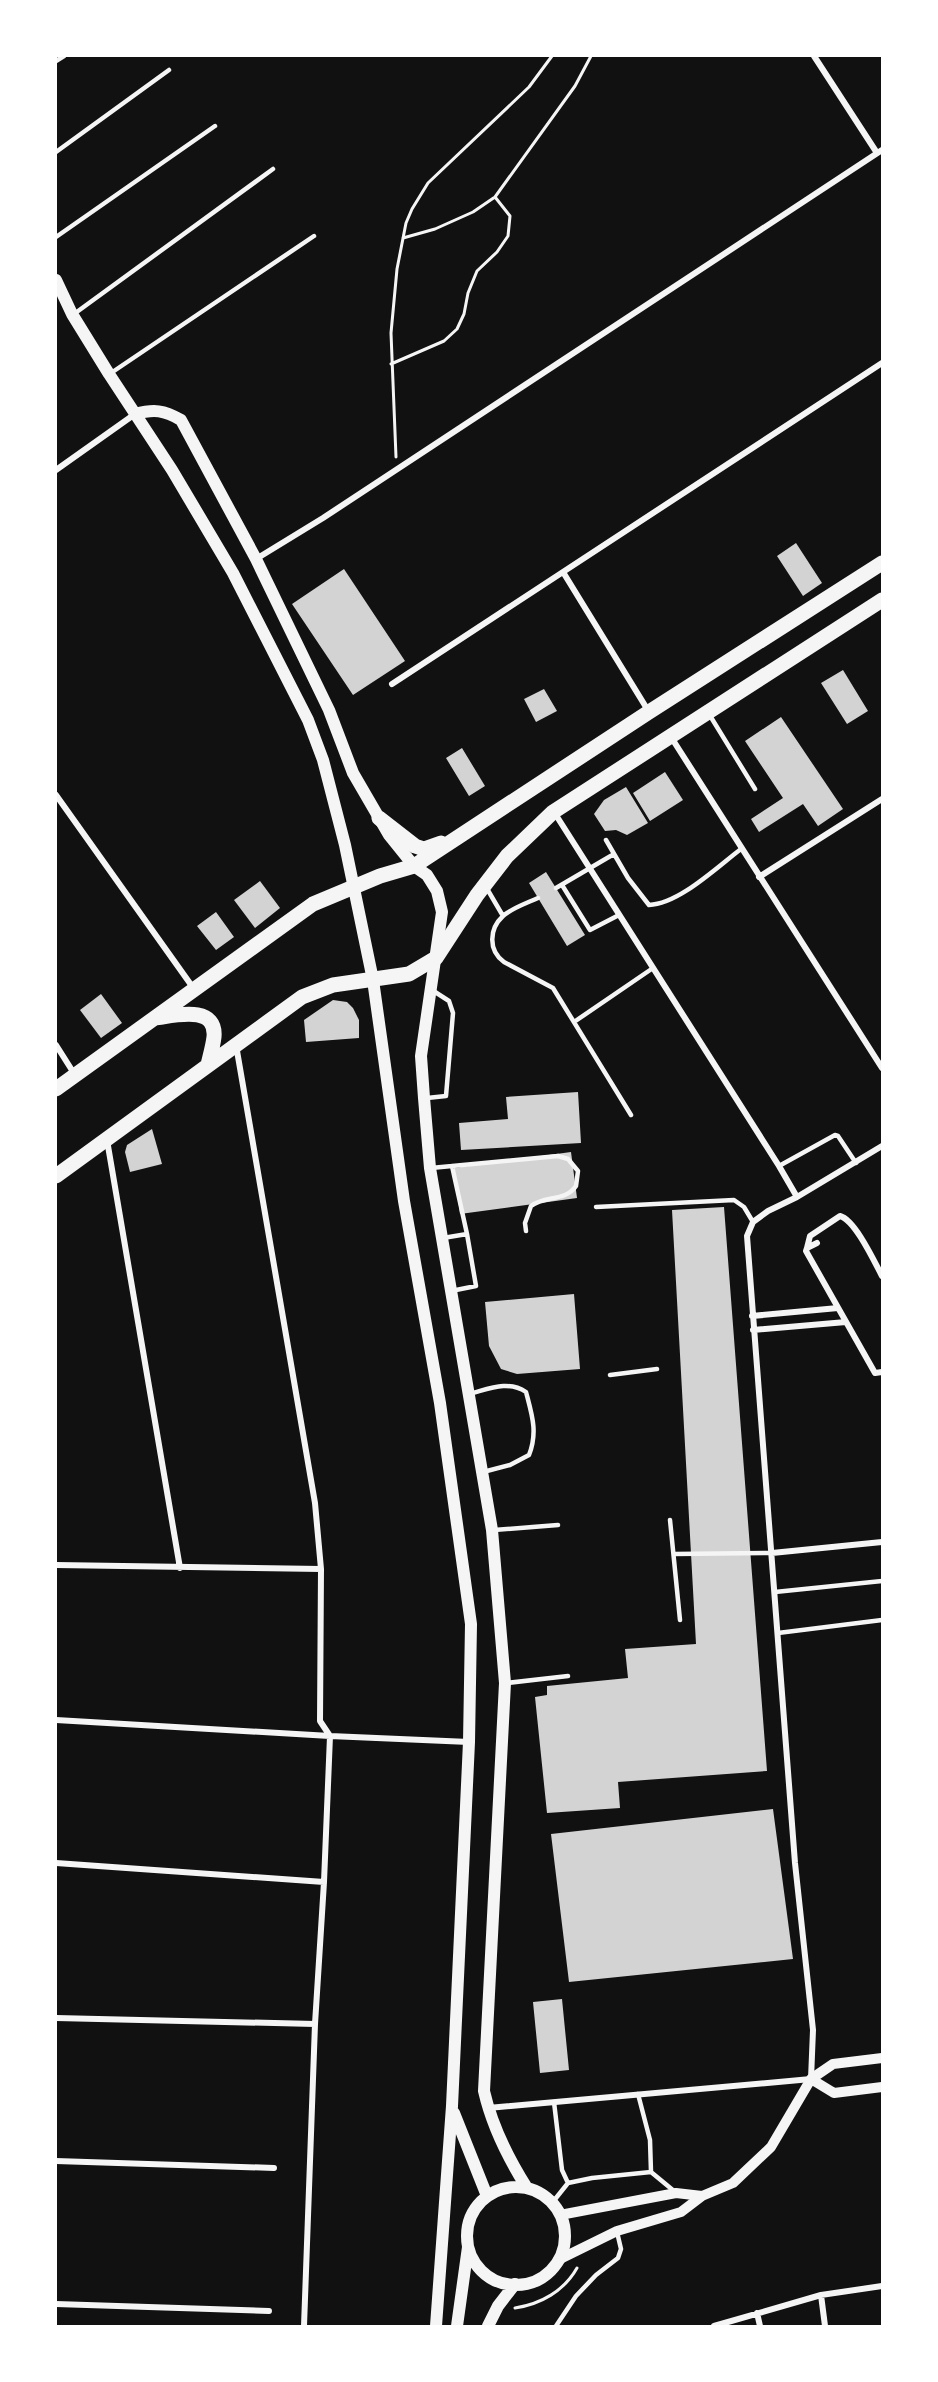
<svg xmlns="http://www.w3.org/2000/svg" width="938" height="2382" font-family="Merriweather,serif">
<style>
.building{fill:#d3d3d3}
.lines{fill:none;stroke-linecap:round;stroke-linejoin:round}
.path{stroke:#f5f5f5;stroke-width:3}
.service{stroke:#f5f5f5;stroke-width:4.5}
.minor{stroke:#f5f5f5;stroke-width:6}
.tertiary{stroke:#f5f5f5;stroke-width:10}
.secondary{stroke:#f5f5f5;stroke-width:12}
.primary{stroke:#f5f5f5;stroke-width:15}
</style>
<rect width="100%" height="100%" fill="#111"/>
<!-- building -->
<path class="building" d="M796 543 822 583 803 596 777 556Z
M344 569 405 661 353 695 292 604Z
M843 670 868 711 847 724 821 683Z
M544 689 557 711 536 722 524 699Z
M781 717 843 809 818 826 803 804 759 832 751 819 783 798 745 741Z
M462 748 485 786 469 796 446 758Z
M665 772 683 800 650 821 633 793Z
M626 787 648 823 627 835 616 830 605 831 594 814 604 800Z
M546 872 585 935 567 946 529 883Z
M260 881 280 908 255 928 234 900Z
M216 912 234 937 216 950 197 926Z
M101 994 122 1023 101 1038 80 1010Z
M333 1000 347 1002 353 1008 359 1020V1038L306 1042 304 1020Z
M578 1092 581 1143 461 1150 459 1123 508 1119 506 1097Z
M152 1129 162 1164 130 1172 125 1152 127 1145Z
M571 1152 577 1198 460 1214 454 1168Z
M724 1207 767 1771 618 1782 620 1808 547 1813 535 1697 547 1695V1686L628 1678 625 1649 696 1644 672 1210Z
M574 1294 580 1369 517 1374 501 1369 489 1346 485 1302Z
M773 1809 793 1959 569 1982 551 1834Z
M562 1999 569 2070 540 2073 533 2002Z"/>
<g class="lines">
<!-- path -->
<path class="path" d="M403 238 435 229 473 212 495 197 575 86 591 56
M391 364 444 341 457 329 464 314 468 293 477 271 497 252 508 236 510 216 495 197
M396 457 391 333 397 269 406 223 412 209 428 183 529 87 552 56
M515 2308C541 2304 564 2291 577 2268"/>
<!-- service -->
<path class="service" d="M56 61 64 56
M56 152 169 70
M56 237 215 126
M74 314 273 169
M111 373 314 236
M709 714 755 789
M606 840 628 878 649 905C679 904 717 867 741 849
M562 885 590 930 619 915
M486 887 503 916
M556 888 614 854
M538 898C527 903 512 908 503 916 489 929 488 950 504 962L553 988 631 1115
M574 1022 653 968
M427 1098 446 1096 453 1013 449 1001 432 990
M779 1166 835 1135 838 1136 856 1163
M431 1168 558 1156 568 1159 578 1171 576 1186C565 1202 545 1195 531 1206L525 1223 526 1231
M596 1207 734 1200 744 1207 753 1222
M443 1238 467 1234
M451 1291 476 1286 467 1234 452 1166
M610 1375 657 1369
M469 1394C489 1389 508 1380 526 1392 532 1415 538 1432 529 1455L510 1465 483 1472
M670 1520 680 1620
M494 1530 558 1525
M674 1554 772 1553
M775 1592 882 1581
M778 1633 882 1620
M507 1683 568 1676
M638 2094 650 2140 651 2172
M554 2102 562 2170 568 2183
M552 2203 568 2183 592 2178 651 2172 674 2191
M556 2326 576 2296 596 2275 618 2258 621 2249 617 2232"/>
<!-- minor -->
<path class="minor" d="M814 56 877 153
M56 470 135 414
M256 559 323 518 882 150
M563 572 649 712
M392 684 882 363
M671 737 882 1068
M56 795 194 989
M554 812 779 1166 797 1197
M759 877 882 799
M56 1045 75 1075
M236 1045 315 1503 321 1569 320 1721 330 1736 324 1882 315 2024 304 2326
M107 1140 180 1568
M817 1243 807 1248 806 1251 875 1373 882 1372
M807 1248 810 1236 840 1216C855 1220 874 1261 882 1276
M752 1316 838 1308
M753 1330 846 1322
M772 1553 882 1542
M56 1565 321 1569
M56 1720 330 1736 469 1742
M56 1863 324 1882
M56 2018 315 2024
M488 2108 811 2079 813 2030 795 1863 747 1236 753 1222 768 1211 797 1197 882 1146
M56 2161 274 2168
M821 2295 825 2326
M56 2304 269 2311
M757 2313 760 2326
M714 2326 821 2295 882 2286"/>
<!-- tertiary -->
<path class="tertiary" d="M811 2079 834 2093 882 2087
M560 2215 676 2193 702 2196
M558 2260 617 2231 681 2212 702 2196 733 2183 771 2147 811 2079 833 2064 882 2058"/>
<!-- secondary -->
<path class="secondary" d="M56 280 72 314 109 374 172 470 233 573 308 720 323 760 345 845 373 980 404 1201 440 1403 471 1624 469 1742 452 2106 436 2326
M135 414C154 409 164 410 181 420L256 559 329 710 353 773 389 835 414 866 427 875 437 891 442 912 421 1056 424 1098 430 1168 492 1530 505 1683 484 2091C492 2126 508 2158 527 2188
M454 2113 487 2196
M467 2236a49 49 0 1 1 98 0a49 49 0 1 1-98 0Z
M457 2326 468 2247
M488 2326 498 2306 515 2284"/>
<!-- primary -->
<path class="primary" d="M379 818 415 846 424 849 441 843
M155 1018C173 1016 217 1004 214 1037 213 1046 210 1056 208 1065
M56 1089 313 904 380 876 414 866 649 712 882 563
M56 1176 302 997 333 985 409 974 436 958 477 895 507 856 553 812 882 600"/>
</g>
<!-- border -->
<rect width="938" height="2382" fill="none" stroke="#ffffff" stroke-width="114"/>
</svg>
